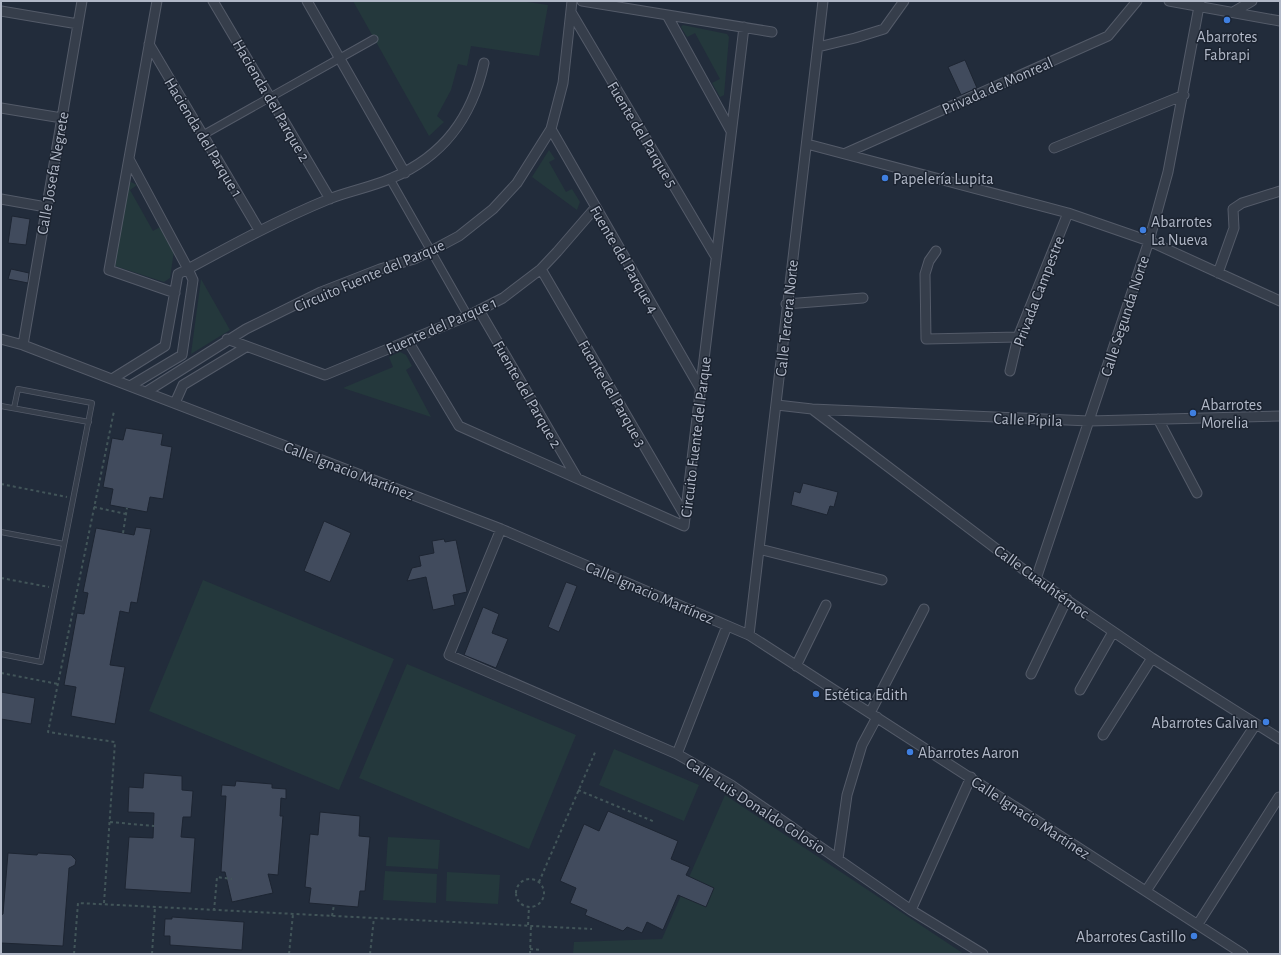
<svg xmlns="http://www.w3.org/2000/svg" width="1281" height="955" font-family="'Alegreya Sans',sans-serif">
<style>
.green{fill:#24383c}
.building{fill:#414b5d;stroke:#1d2532}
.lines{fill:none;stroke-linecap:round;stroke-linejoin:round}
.service-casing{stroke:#545b69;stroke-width:6}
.pedestrian-casing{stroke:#545b69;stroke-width:9}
.minor-casing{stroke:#545b69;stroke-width:11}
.path{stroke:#425559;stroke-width:2;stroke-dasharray:3 3;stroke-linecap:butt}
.service{stroke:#363e4b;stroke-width:4.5}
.pedestrian{stroke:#363e4b;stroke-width:7}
.minor{stroke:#363e4b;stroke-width:9}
.shop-dot{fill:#3f7fe0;stroke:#1b2330;stroke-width:1.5}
.labels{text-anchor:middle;stroke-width:3;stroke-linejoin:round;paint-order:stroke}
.poi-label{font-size:16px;fill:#b1b8c7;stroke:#1b2330;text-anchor:start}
.street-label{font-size:16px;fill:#b1b8c7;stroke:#1b2330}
</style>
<rect width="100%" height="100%" fill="#222c3b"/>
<!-- green -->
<path class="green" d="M353 1H521L548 5 539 56 471 46 467 66 458 64 451 90 437 116 444 122 429 136Z
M683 25 727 34 729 37 724 95 720 97 712 83 720 79 695 33 687 37 681 27Z
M549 150 555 159 549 162 566 192 572 189 580 202 577 210 532 177Z
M131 182 137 185 130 190 153 231 160 227 174 251 170 278 164 282 115 266 113 261 127 184Z
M201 279 230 330 191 354Z
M400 352 406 355 412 366 406 370 431 417 343 388 393 367 389 357Z
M203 580 394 659 339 790 149 711Z
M407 664 576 735 529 849 359 778Z
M614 749 699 785 684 821 599 785Z
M725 795 964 954H573L574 942 662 939Z
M388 837 440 840 438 869 386 866Z
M385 871 437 874 436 903 383 900Z
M447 872 500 875 498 904 446 901Z"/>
<!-- building -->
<path class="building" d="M965 60 977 88 961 95 948 67Z
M12 216 30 219 26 245 8 243Z
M11 269 29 273 28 283 8 279Z
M126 428 163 434 161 445 172 447 163 499 150 497 147 512 110 505 113 489 103 487 112 438 123 440Z
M803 483 838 492 834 507 830 506 827 515 791 505 794 491 800 493Z
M324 521 351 533 330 582 304 571Z
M136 527 151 529 137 603 131 602 129 613 120 611 110 665 125 667 115 724 71 716 76 687 64 685 77 613 84 614 88 593 83 592 96 528 134 535Z
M444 539 445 542 456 540 467 592 453 595 455 605 433 610 426 577 407 581 412 568 421 566 419 556 434 553 432 541Z
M566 582 577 586 559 632 548 627Z
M483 607 499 614 492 633 508 639 496 668 464 655Z
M1 692 35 698 31 724 1 719Z
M144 773 182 776V790L193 791 191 817H183L181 837 195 838 191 893 125 889 129 837 153 838 154 813 128 812 129 787 143 788Z
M236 781 272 784V788L286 789V799L281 798 280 816H283L278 875 268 874 273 893 232 902 225 872H221L226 796H221L222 785 235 786Z
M608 811 678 841 671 859 690 867 686 875 714 888 706 907 678 895 663 930 647 922 642 933 627 927 623 931 585 915 587 910 570 903 576 888 560 881 584 824 599 831Z
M320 812 360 816 359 836 370 837 365 891H360L358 907 309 903 311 888 305 887 310 834 318 835Z
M8 853 37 855 38 853 71 855 76 860 75 865 69 868 63 946 1 943V915L3 914Z
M172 917 244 922 242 950 170 945V936H164L165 919H172Z"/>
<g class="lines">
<defs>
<path id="service" d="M1 406 89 422
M1 532 64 544
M1 654 41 662 92 403 18 389 14 408"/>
<path id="pedestrian" d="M203 135 374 39
M390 179 468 316"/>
<path id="minor" d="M157 1 109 270 175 293
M213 1 330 199
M307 1 405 173
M582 1 772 32
M1169 1 1280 21
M1 11 78 24
M1235 11 1252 1
M571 12 716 257
M667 15 731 131
M149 44 259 230
M818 47 855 38 884 29 904 1
M1 108 62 118
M551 129 700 388
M807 144 1068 213 1149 241 1280 301
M1054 148 1184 95
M846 153 1108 36 1137 1
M129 159 188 269C234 244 280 219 329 199 349 191 372 187 392 178 444 156 472 117 484 63
M1 199 46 207
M936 251 929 261 925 274 926 339 1018 337
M541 269 685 516
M1218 273 1234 228 1233 209 1242 203 1280 191
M786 304 863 298
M479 310 577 478
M1 339 23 345 501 529 749 635 1243 954
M227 339 325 375 468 316 503 298 541 269 557 252 595 208
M408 341 459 426 684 526 744 27
M23 345 82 1
M1010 371 1018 337 1068 213
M112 379 165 346 178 274 188 269 193 280 182 355 130 386
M146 392 246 329 321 292 380 269 414 259 431 251 459 236 493 209 517 183 551 129 563 83 572 1
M175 403 183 385 246 347
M777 405 812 409 1089 421 1280 416
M812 409 1036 579 1152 658 1280 739
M1158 419 1197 493
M501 529 449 655 677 754 731 785 911 910 983 954
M759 549 882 580
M1036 579 1149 241 1168 172 1200 1
M749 635 823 1
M796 666 826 605
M1031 674 1067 599
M1080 690 1113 632
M870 713 924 609
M1103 735 1152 658
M677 754 727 626
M838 859 847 795 862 745 877 717
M1146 891 1256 724
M911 910 971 777
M1198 924 1279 797"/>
</defs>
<!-- service casing -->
<use href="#service" class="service-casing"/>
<!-- pedestrian casing -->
<use href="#pedestrian" class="pedestrian-casing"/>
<!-- minor casing -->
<use href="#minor" class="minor-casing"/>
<!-- path -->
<path class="path" d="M1 484 67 497
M94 507 126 514
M123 533 127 508
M1 578 49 587
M1 673 58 684
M578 790 655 822
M110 822 154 826
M516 893a14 14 0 1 1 28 0a14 14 0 1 1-28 0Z
M539 882 596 750
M104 903 115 742 48 732 114 411
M214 911 217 877 232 879
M332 916 334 905
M528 925 529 907
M530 949 542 950
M74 954 78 903 592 929
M152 954 155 907
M289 954 293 914
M370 954 374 918
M530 954 531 925"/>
<!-- service -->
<use href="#service" class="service"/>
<!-- pedestrian -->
<use href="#pedestrian" class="pedestrian"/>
<!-- minor -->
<use href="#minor" class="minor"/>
</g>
<!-- markers -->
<g class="shop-dot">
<circle cx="1227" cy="20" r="4"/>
<circle cx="885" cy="178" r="4"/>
<circle cx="1143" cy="230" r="4"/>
<circle cx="1193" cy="413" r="4"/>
<circle cx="816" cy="694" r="4"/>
<circle cx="1266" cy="722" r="4"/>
<circle cx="910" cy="752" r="4"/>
<circle cx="1194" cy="936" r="4"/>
</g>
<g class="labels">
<!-- poi labels -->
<g class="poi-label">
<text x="1227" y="42" text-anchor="middle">Abarrotes<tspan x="1227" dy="18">Fabrapi</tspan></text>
<text x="893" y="184">Papelería Lupita</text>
<text x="1151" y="227">Abarrotes<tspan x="1151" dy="18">La Nueva</tspan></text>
<text x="1201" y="410">Abarrotes<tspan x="1201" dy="18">Morelia</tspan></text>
<text x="824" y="700">Estética Edith</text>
<text x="1258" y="728" text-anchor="end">Abarrotes Galvan</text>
<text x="918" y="758">Abarrotes Aaron</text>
<text x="1186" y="942" text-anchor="end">Abarrotes Castillo</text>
</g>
<!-- street labels -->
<g class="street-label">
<text transform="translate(997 85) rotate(-24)" y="6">Privada de Monreal</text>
<text transform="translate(272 100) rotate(60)" y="6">Hacienda del Parque 2</text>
<text transform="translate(643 134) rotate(59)" y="6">Fuente del Parque 5</text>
<text transform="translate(204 137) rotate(59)" y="6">Hacienda del Parque 1</text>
<text transform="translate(52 173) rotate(-80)" y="6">Calle Josefa Negrete</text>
<text transform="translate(625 259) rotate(60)" y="6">Fuente del Parque 4</text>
<text transform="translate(369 275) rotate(-23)" y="6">Circuito Fuente del Parque</text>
<text transform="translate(1038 291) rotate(-69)" y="6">Privada Campestre</text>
<text transform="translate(1124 316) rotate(-72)" y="6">Calle Segunda Norte</text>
<text transform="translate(786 318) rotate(-84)" y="6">Calle Tercera Norte</text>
<text transform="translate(441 325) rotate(-24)" y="6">Fuente del Parque 1</text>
<text transform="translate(613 393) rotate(60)" y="6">Fuente del Parque 3</text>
<text transform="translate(528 394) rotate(60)" y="6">Fuente del Parque 2</text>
<text transform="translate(1028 419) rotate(2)" y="6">Calle Pípila</text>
<text transform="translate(695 437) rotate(-83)" y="6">Circuito Fuente del Parque</text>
<text transform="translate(349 470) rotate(21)" y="6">Calle Ignacio Martínez</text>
<text transform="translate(1042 581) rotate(36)" y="6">Calle Cuauhtémoc</text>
<text transform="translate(650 592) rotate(23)" y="6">Calle Ignacio Martínez</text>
<text transform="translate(756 805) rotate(33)" y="6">Calle Luis Donaldo Colosio</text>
<text transform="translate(1031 817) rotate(33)" y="6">Calle Ignacio Martínez</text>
</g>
</g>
<!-- border -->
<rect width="1281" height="955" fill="none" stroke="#b1b8c7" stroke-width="4"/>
</svg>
